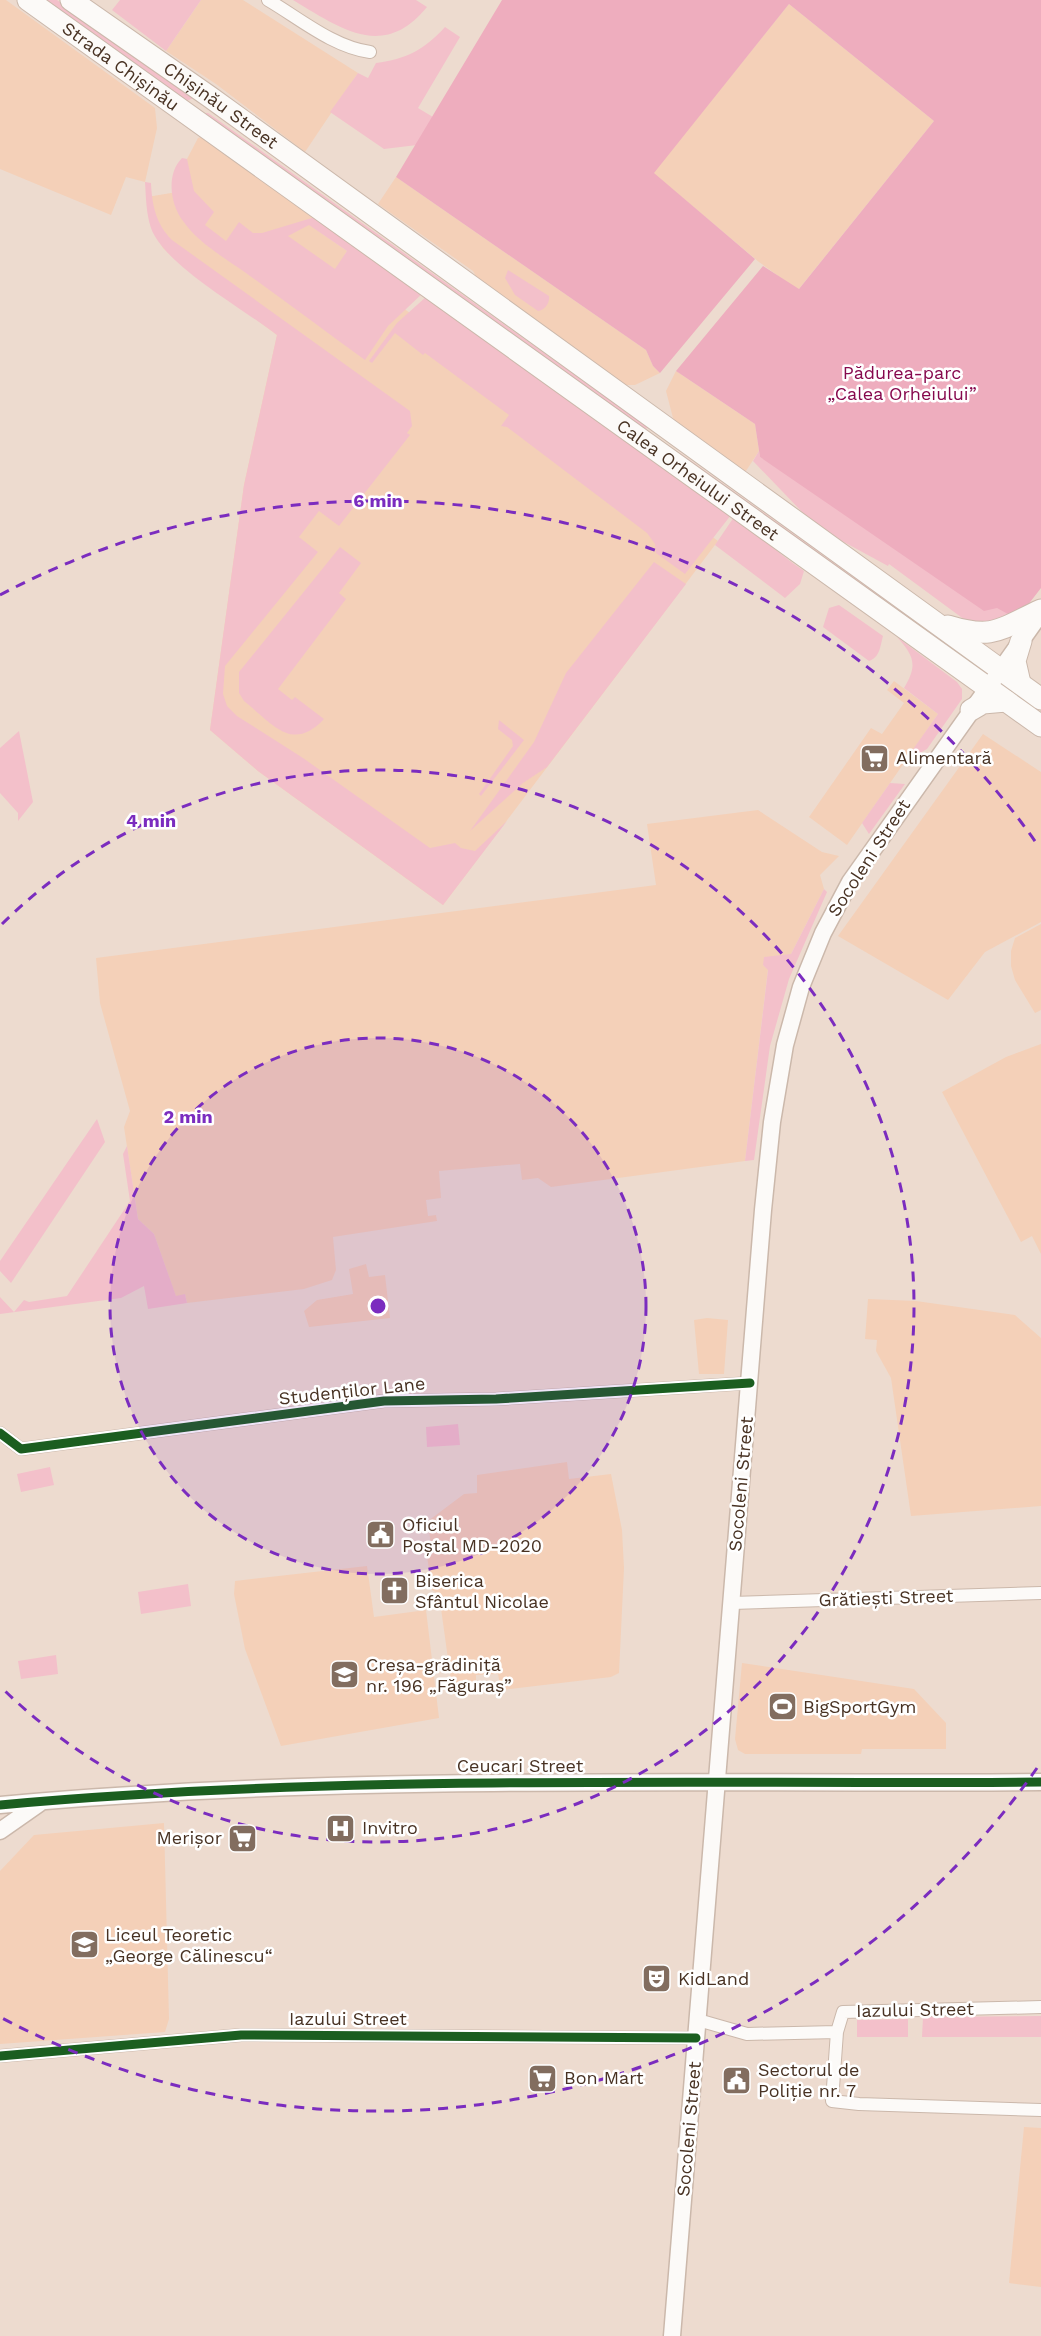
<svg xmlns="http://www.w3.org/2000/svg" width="1041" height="2336" font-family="'Work Sans',sans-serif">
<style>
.built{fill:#f4d0b8}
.green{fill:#f3c0ca;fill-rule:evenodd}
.forest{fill:#eeadbe}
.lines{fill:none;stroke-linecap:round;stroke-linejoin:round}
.street-casing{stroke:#cbb8ab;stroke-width:14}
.secondary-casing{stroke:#cbb8ab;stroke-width:19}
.highway-casing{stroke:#cbb8ab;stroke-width:23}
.street{stroke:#fcfaf8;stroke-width:12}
.secondary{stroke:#fcfaf8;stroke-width:16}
.highway{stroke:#fcfaf8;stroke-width:21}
.cycleway-casing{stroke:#fff;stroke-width:13}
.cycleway{stroke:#1b5e20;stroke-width:9}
.ring{fill:none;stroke:#7b2cbf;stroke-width:3;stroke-dasharray:10 8}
.labels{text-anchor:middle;stroke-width:5;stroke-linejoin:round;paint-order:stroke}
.street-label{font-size:18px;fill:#483223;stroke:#fff}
.park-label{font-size:18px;fill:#86084d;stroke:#fff}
.poi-label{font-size:18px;fill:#483223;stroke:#fff;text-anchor:start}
.centre{fill:#7b2cbf;stroke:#fff;stroke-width:3}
.ring-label{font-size:18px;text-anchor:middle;font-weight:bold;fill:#7b2cbf;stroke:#fff;stroke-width:5;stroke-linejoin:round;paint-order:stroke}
</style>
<rect width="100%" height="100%" fill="#eddbcf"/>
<!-- built -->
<path class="built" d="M0 0H6L155 108 157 128 145 182 126 177 111 215 0 169Z
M201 0H243L358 73 305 152 216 84 166 51Z
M789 4 934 121 798 290 759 262 653 173Z
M201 137 315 217 304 221 347 251 341 262 718 541 443 905 258 771 210 730 244 485 277 335 179 263 163 248 151 227 147 197 189 190 187 159 198 138Z
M396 177 646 350 653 366 660 373 635 385H622L481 285 473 271 378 204Z
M676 371 755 424 759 451 744 474 682 429 673 418 666 391Z
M894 681 938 714 847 845 809 817 871 728 882 734 904 703 887 690Z
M983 734 1041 772V922L985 952 948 1000 838 936Z
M758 810 822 852 839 856 820 875 824 889 791 954 763 965 768 969 745 1161 551 1187 538 1178 522 1180 520 1164 439 1171 441 1198 426 1200 428 1216 436 1215 437 1221 333 1237 336 1270 332 1280 304 1289 187 1303 185 1294 176 1297 154 1234 138 1219 124 1127 130 1111 100 1003 96 958 656 885 647 824Z
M1041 924V1010L1035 1013 1015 980 1011 966V951L1015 938Z
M1041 1044V1254L1032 1236 1021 1242 942 1092 1006 1057Z
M366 1264 369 1277 385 1275 390 1318 309 1327 304 1311 317 1300 353 1294 349 1269Z
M868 1299 916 1301 1015 1315 1041 1338V1506L911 1516 891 1378 876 1351 877 1340 865 1339Z
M707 1318 728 1320 724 1374H699L694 1320Z
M567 1462 569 1479 611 1474 622 1530 624 1568 619 1673 611 1677 501 1690 498 1674 476 1675V1694L453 1695 439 1594 432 1590 427 1556 432 1555 428 1521 464 1494 477 1493V1475Z
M367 1566 374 1617 426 1610 439 1718 281 1746 245 1649 234 1594 235 1581Z
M742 1663 914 1689 946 1723V1749H862L861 1754H745L738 1750 735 1739Z
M164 1823 169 2019 165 2032 0 2044V1871L34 1835Z
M1024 2127 1041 2128V2287L1009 2283Z"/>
<!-- green -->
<path class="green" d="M42 0H57L196 97 184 102Z
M120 0H201L166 51 112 10Z
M293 0H416L427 7C383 61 340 28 293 0Z
M445 27 460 37 418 108 433 117 417 145 384 149 330 112 358 73 368 78 376 63C406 59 424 50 445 27Z
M200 113H208L649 428 643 429Z
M182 158 187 159 194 191 214 212 205 225 226 241 239 222 253 233H262L315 217 424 292 388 326 365 360C325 331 286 302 246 273 226 259 197 242 183 221 170 204 166 174 182 158ZM309 225 347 251 335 269 288 236Z
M145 182 151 183C152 205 156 224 172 240L410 411 412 426 407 433 410 435 339 526 319 511 299 537 318 552 225 666 223 694 227 706 237 716 303 758 430 848 455 843 461 848 475 851 507 821 443 905 258 771 210 730 244 485 277 335C245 310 164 265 151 228 146 213 146 197 145 182Z
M508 270 549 296C550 303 545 310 538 311L515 295 505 278Z
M427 296 731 515 685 574 656 553 655 544 647 533 507 427 501 426 509 415 425 353 423 355 395 333 372 363 369 361 397 323Z
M759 451 760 457 1017 619 979 624 965 620 889 564 888 566 842 541 805 515 753 461Z
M680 453 978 666 979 669 680 455Z
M734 517C759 535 779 554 804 571L800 584 785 598 715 545Z
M340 547 361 563 339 593 346 599 278 689 292 700 295 697 324 719C292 753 273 724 244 701L239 693V672Z
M654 562 686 584 547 767 523 783 470 831 534 742 566 673Z
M839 605 883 636C880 647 880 657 869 661L823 627 829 608Z
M897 637 957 682 962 689V699L927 749 904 762 938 714 904 688C918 665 914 656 897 637Z
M499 720 524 740 481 796 479 794 513 746 512 740 498 729Z
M19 731 33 802 18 821V813L0 793V748Z
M890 783 905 784 869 834 862 823Z
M824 889 827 892 789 979 770 1046 754 1160 745 1161 768 970 763 965 764 957 791 954Z
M97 1119 105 1142 11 1283 0 1271V1261Z
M127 1146 138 1219 154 1234 176 1296 185 1294 187 1303 148 1309 144 1286 121 1298 0 1314V1297L14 1312 24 1300 29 1302 67 1296 130 1201 123 1154Z
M458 1424 460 1445 427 1447 426 1427Z
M50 1467 54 1485 21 1492 17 1474Z
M188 1584 191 1606 141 1614 138 1592Z
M56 1655 58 1674 21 1679 18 1661Z
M1041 2016V2037H922L923 2017Z
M908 2019V2037H857V2020Z"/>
<!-- forest -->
<path class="forest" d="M502 0H1041V588L1017 619 997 608 984 611 760 457 755 424 676 371 763 266 799 289 934 121 789 4 654 173 755 259 660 373 653 366 646 350 396 177Z"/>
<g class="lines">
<defs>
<path id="street" d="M268 0C299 18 333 47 370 52
M0 1433 21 1449 384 1401 496 1399 750 1383
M732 1603 1041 1593
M1041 2007 843 2012 837 2032 832 2101 859 2104 1041 2110
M698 2020 747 2034 837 2032
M0 2056 241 2035 696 2038"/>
<path id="secondary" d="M0 1805C346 1773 694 1785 1041 1782
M0 1831 40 1803
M672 2336 763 1210 772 1122 785 1045 801 987 823 933 850 882 1041 613"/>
<g id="highway">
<path id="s1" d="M28 0 1041 726"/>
<path id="s2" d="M71 0 210 97 1041 699"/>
<path d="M948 626C994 640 1000 629 1041 610"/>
<path d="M1020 683 1015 661 1021 641"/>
<path d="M971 710 983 703 1006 701"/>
</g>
</defs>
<!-- street casing -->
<use href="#street" class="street-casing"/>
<!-- secondary casing -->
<use href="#secondary" class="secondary-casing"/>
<!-- highway casing -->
<use href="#highway" class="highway-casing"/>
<!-- street -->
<use href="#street" class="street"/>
<!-- secondary -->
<use href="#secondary" class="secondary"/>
<!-- highway -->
<use href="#highway" class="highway"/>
<defs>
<path id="cycleway" d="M0 1433 21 1449 384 1401 496 1399 750 1383
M0 1805C346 1773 694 1785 1041 1782
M0 2056 241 2035 696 2038"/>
</defs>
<!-- cycleway casing -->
<use href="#cycleway" class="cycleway-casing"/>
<!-- cycleway -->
<use href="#cycleway" class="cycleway"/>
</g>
<!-- distance rings -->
<circle cx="378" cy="1306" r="268" fill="#7b2cbf" fill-opacity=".12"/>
<g class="ring">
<circle cx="378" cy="1306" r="268"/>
<path d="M2 924A536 536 0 1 1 2 1688"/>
<path d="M1037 1768A805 805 0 0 1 0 2017M0 595A805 805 0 0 1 1037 844"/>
</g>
<!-- icons -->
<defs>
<symbol id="supermarket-square" viewBox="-11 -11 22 22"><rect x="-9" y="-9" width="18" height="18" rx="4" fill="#826d5f" stroke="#fff"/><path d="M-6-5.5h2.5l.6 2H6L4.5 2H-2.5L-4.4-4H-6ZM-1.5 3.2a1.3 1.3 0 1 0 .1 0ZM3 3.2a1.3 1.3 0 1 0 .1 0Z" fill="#fff"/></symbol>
<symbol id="civic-square" viewBox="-11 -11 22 22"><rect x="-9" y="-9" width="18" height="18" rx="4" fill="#826d5f" stroke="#fff"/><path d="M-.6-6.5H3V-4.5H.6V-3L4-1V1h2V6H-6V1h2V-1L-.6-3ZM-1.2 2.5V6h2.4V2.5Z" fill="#fff"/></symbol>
<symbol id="church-square" viewBox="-11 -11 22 22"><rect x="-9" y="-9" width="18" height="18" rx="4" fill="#826d5f" stroke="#fff"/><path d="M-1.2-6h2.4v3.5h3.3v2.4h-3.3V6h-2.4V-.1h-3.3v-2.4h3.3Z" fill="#fff"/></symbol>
<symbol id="school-square" viewBox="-11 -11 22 22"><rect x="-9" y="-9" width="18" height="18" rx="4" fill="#826d5f" stroke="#fff"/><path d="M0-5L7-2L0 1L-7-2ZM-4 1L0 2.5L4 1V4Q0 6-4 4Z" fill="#fff"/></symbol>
<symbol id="stadium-square" viewBox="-11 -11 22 22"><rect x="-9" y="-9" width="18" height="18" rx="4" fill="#826d5f" stroke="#fff"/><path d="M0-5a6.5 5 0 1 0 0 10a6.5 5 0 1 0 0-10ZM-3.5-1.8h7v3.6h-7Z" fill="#fff"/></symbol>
<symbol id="hospital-square" viewBox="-11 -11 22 22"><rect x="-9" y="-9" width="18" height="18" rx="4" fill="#826d5f" stroke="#fff"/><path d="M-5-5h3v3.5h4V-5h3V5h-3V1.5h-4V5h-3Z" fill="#fff"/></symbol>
<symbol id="theatre-square" viewBox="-11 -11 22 22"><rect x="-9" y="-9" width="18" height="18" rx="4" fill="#826d5f" stroke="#fff"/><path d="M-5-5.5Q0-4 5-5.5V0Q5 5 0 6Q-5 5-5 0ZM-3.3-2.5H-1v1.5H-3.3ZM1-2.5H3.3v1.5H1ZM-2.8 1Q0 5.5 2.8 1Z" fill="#fff"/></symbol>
</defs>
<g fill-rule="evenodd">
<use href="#supermarket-square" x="858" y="742" width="33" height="33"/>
<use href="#civic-square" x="364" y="1518" width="33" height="33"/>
<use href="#church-square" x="378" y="1574" width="33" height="33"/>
<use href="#school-square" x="328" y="1658" width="33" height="33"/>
<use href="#stadium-square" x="766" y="1690" width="33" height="33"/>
<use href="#hospital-square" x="324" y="1812" width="33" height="33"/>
<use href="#supermarket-square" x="226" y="1822" width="33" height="33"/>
<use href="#school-square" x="68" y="1928" width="33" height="33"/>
<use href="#theatre-square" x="640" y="1962" width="33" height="33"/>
<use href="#supermarket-square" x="526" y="2062" width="33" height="33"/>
<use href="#civic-square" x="720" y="2064" width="33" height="33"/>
</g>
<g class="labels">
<!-- street labels -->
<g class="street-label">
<text dy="6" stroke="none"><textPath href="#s1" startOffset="114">Strada Chișinău</textPath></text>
<text dy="6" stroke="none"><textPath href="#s2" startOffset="183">Chișinău Street</textPath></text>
<text dy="6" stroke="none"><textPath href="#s1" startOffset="824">Calea Orheiului Street</textPath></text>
<text transform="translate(869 858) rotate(-57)" y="6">Socoleni Street</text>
<text transform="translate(352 1391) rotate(-6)" y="6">Studenților Lane</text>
<text transform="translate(741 1484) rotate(-85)" y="6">Socoleni Street</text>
<text transform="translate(886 1598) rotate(-2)" y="6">Grătiești Street</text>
<text x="520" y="1772">Ceucari Street</text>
<text transform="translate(915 2010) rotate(-1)" y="6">Iazului Street</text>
<text x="348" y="2025">Iazului Street</text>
<text transform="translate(689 2129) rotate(-85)" y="6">Socoleni Street</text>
</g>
<!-- park labels -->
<g class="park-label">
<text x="902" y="379">Pădurea-parc<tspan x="902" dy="21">„Calea Orheiului”</tspan></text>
</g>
<!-- poi labels -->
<g class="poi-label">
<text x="896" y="764">Alimentară</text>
<text x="402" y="1531">Oficiul<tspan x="402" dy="21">Poștal MD-2020</tspan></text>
<text x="415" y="1587">Biserica<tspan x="415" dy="21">Sfântul Nicolae</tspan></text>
<text x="366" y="1671">Creșa-grădiniță<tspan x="366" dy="21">nr. 196 „Făguraș”</tspan></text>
<text x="803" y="1713">BigSportGym</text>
<text x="362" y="1834">Invitro</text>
<text x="222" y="1844" text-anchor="end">Merișor</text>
<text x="105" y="1941">Liceul Teoretic<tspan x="105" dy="21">„George Călinescu“</tspan></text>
<text x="678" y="1985">KidLand</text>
<text x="758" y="2076">Sectorul de<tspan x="758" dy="21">Poliție nr. 7</tspan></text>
<text x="564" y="2084">Bon Mart</text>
</g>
</g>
<circle cx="378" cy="1306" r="9" class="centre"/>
<g class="ring-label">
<text x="378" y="507">6 min</text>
<text x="151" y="827">4 min</text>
<text x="188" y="1123">2 min</text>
</g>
</svg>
